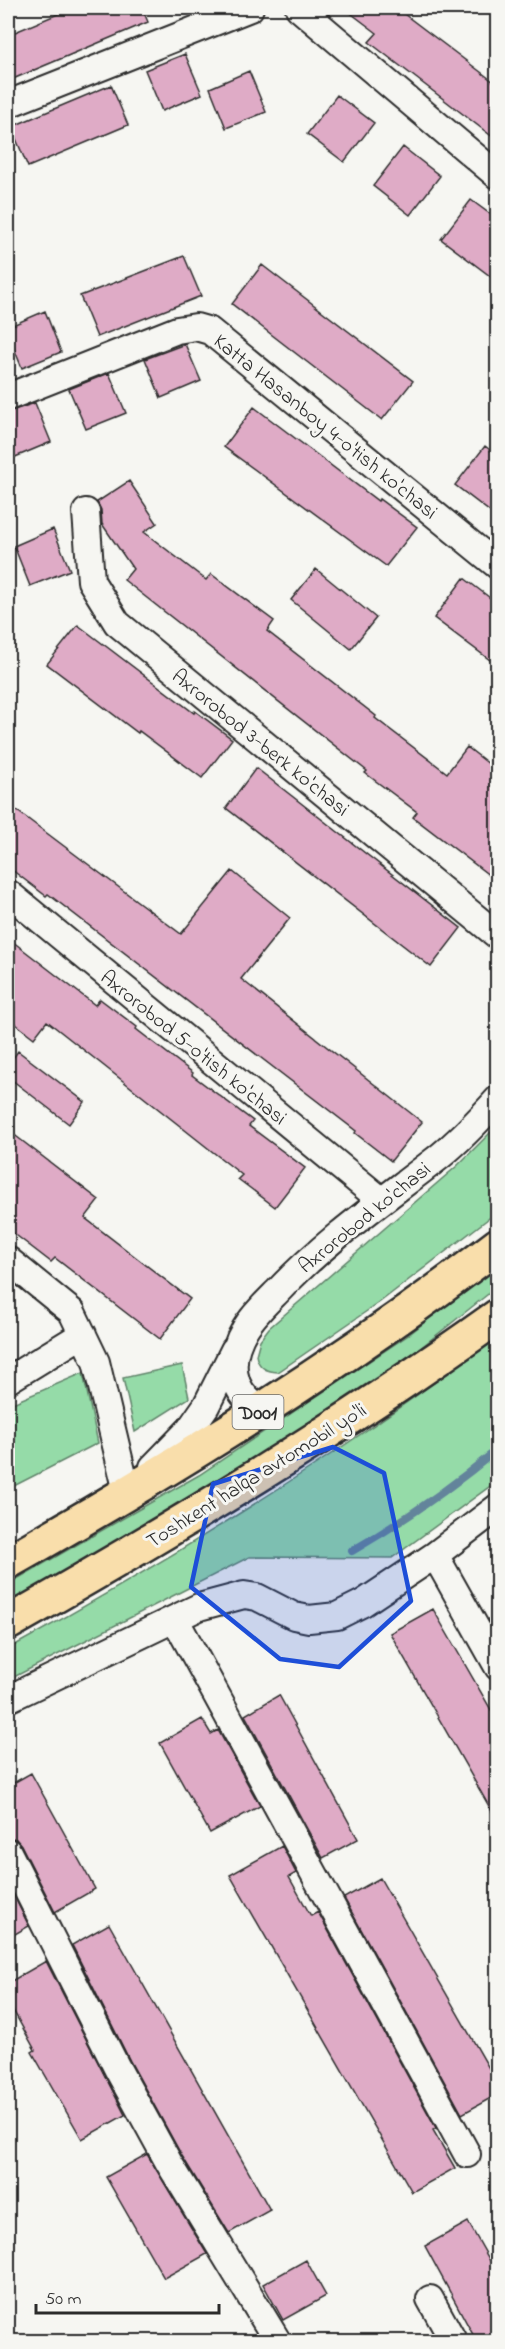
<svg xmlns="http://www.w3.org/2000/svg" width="505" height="2349" font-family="'Indie Flower',sans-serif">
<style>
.green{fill:#95dba8;stroke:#60836a;stroke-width:1.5}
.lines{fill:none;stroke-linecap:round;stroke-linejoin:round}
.stream{stroke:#63849b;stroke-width:8}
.building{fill:#dfabc6;stroke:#2b2b2b;stroke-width:1.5}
.minor-casing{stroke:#2b2b2b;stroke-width:30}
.highway-casing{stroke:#2b2b2b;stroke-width:38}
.minor{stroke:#f6f6f2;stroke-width:26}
.highway{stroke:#f9deab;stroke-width:33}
.marked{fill:#1d4ed8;fill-opacity:0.2;stroke:#1d4ed8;stroke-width:4.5;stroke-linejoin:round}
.labels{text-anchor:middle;stroke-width:6;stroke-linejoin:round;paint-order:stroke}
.shield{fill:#f6f6f2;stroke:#686867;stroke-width:1.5}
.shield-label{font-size:20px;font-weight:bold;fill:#2b2b2b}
.street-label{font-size:21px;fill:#2b2b2b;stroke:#f6f6f2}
</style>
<rect width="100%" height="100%" fill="#f6f6f2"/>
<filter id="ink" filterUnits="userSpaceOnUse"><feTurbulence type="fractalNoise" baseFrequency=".0167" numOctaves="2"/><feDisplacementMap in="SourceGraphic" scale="12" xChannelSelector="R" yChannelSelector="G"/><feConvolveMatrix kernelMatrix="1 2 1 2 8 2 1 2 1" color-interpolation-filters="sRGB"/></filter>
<g filter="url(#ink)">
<!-- green -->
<path class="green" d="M497 1126V1212L380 1302 278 1372C266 1372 258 1367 256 1355L260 1340 269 1328 457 1166Z
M497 1266V1287L419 1349 208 1489 8 1603V1584L199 1475 407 1336Z
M497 1337V1481L392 1558 249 1557 8 1680V1649C178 1556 342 1453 497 1337Z
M182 1365 189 1398 135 1432 123 1378Z
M83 1373 98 1443 8 1489V1405Z"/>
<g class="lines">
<!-- stream -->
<path class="stream" d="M352 1551C404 1521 451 1488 498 1449"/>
</g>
<!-- building -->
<path class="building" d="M72 8H142L148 22 8 81V35Z
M344 8H396L498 85V141L369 42 377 33Z
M185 54 202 94 162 111 145 70Z
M249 71 266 112 226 128 210 88Z
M111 85 128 125 28 167 11 127Z
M337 95 374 123 344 162 307 134Z
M403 147 440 176 410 215 373 186Z
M471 200 498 220V282L441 239Z
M184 256 201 296 97 337 80 296Z
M262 265 413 381 382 420 232 304Z
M45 311 61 352 22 368 8 334V327Z
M185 344 201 381 161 398 145 359Z
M109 373 126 413 86 429 69 389Z
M35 403 51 442 8 460V412Z
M254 407 378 501 379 499 417 527 386 566 224 447Z
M485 446 498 456V518L455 485Z
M129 481 157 523 144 532 206 580 211 574 274 621 267 631 376 716 375 718 447 773 467 747 498 771V882L413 817 417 812 365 773 367 771 124 580 133 569 102 524 101 510 97 502Z
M53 529 70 570 30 586 14 546Z
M316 569 376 618 351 649 291 600Z
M464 578 498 604V666L434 618Z
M78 625 194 713 195 711 232 739 202 778 139 731 138 733 47 664Z
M256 768 461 928 431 967 226 808Z
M8 804 181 934 232 871 290 918 241 979 422 1122 391 1161 355 1133 356 1131 48 894 46 896 8 867Z
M8 938 95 1005 100 999 137 1027 136 1029 193 1073 192 1075 253 1121 249 1126 305 1168 275 1207 238 1179 242 1175 47 1021 34 1038 8 1018Z
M18 1051 85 1102 69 1124 8 1077V1065Z
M8 1130 99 1200 85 1218 190 1299 160 1339 55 1258 51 1262 8 1229Z
M433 1609 498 1722V1822L390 1633Z
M279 1695 358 1839 323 1858 245 1715Z
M202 1719 211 1734 218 1730 260 1806 210 1833 160 1743Z
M31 1773 95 1889 55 1912 21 1845 16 1839 8 1837V1786Z
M282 1846 296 1873 289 1877 311 1916 318 1912 436 2128 433 2130 455 2168 412 2192 230 1875Z
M380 1878 498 2084V2094L462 2114 344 1898Z
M8 1884 29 1926 8 1938Z
M109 1924 270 2210 229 2233 182 2156 130 2061 72 1945Z
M46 1961 125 2115 82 2139 32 2052 35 2050 8 2001V1983Z
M147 2154 207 2254 164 2278 106 2177Z
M468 2222 498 2275V2336L488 2342H477L425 2246Z
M306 2260 326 2296 283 2320 263 2284Z"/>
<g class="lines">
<defs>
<path id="minor" d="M299 8 498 176
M8 104 250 8
M8 397 177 330 196 327 210 331 498 566
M86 512 91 581 117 623 498 936
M8 893 381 1200
M8 1260 72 1312 96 1362 127 1492
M8 1380 83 1334
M263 1410C229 1393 227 1359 245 1329 254 1314 266 1303 278 1291 326 1240 384 1200 439 1157 460 1140 479 1120 498 1099
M153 1467 190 1429 206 1406 234 1350
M435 1555 498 1667
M175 1619 467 2154
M8 1699 199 1607 244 1595 257 1597 294 1616 309 1619 337 1616 363 1603 435 1555 498 1507
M8 1852 117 2068 169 2163 278 2342
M430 2299 454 2342"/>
<path id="highway" d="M8 1562C177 1466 343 1364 498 1245
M8 1623C177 1527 339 1430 498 1316"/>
</defs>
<!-- minor casing -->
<use href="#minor" class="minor-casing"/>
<!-- highway casing -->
<use href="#highway" class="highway-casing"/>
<!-- minor -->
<use href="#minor" class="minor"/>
<!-- highway -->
<use href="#highway" class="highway"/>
</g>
</g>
<!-- marked area -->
<path class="marked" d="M333 1447 384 1473 411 1601 339 1667 280 1659 191 1587 213 1484Z"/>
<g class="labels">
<!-- shield labels -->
<rect class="shield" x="232.5" y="1395" width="51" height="34" rx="4.5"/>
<g class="shield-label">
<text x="258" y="1419">D001</text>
</g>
<!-- street labels -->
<g class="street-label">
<text transform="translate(326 426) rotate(39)" y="7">Katta Hasanboy 4-o'tish ko'chasi</text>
<text transform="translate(261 742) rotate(39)" y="7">Axrorobod 3-berk ko'chasi</text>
<text transform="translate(194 1047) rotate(39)" y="7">Axrorobod 5-o'tish ko'chasi</text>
<text transform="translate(364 1217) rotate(-39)" y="7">Axrorobod ko'chasi</text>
<text transform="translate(256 1475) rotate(-32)" y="7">Toshkent halqa avtomobil yo'li</text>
</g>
</g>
<!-- margin -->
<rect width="505" height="2349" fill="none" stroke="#f6f6f2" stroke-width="30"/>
<rect x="15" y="15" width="475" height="2319" fill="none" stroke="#2b2b2b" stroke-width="2" filter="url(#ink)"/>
<!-- scale -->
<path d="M36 2304v9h183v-9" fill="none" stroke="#2b2b2b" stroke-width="3"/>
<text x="45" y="2304" font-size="18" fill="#2b2b2b" stroke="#f6f6f2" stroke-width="4.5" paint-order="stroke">50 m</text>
</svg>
